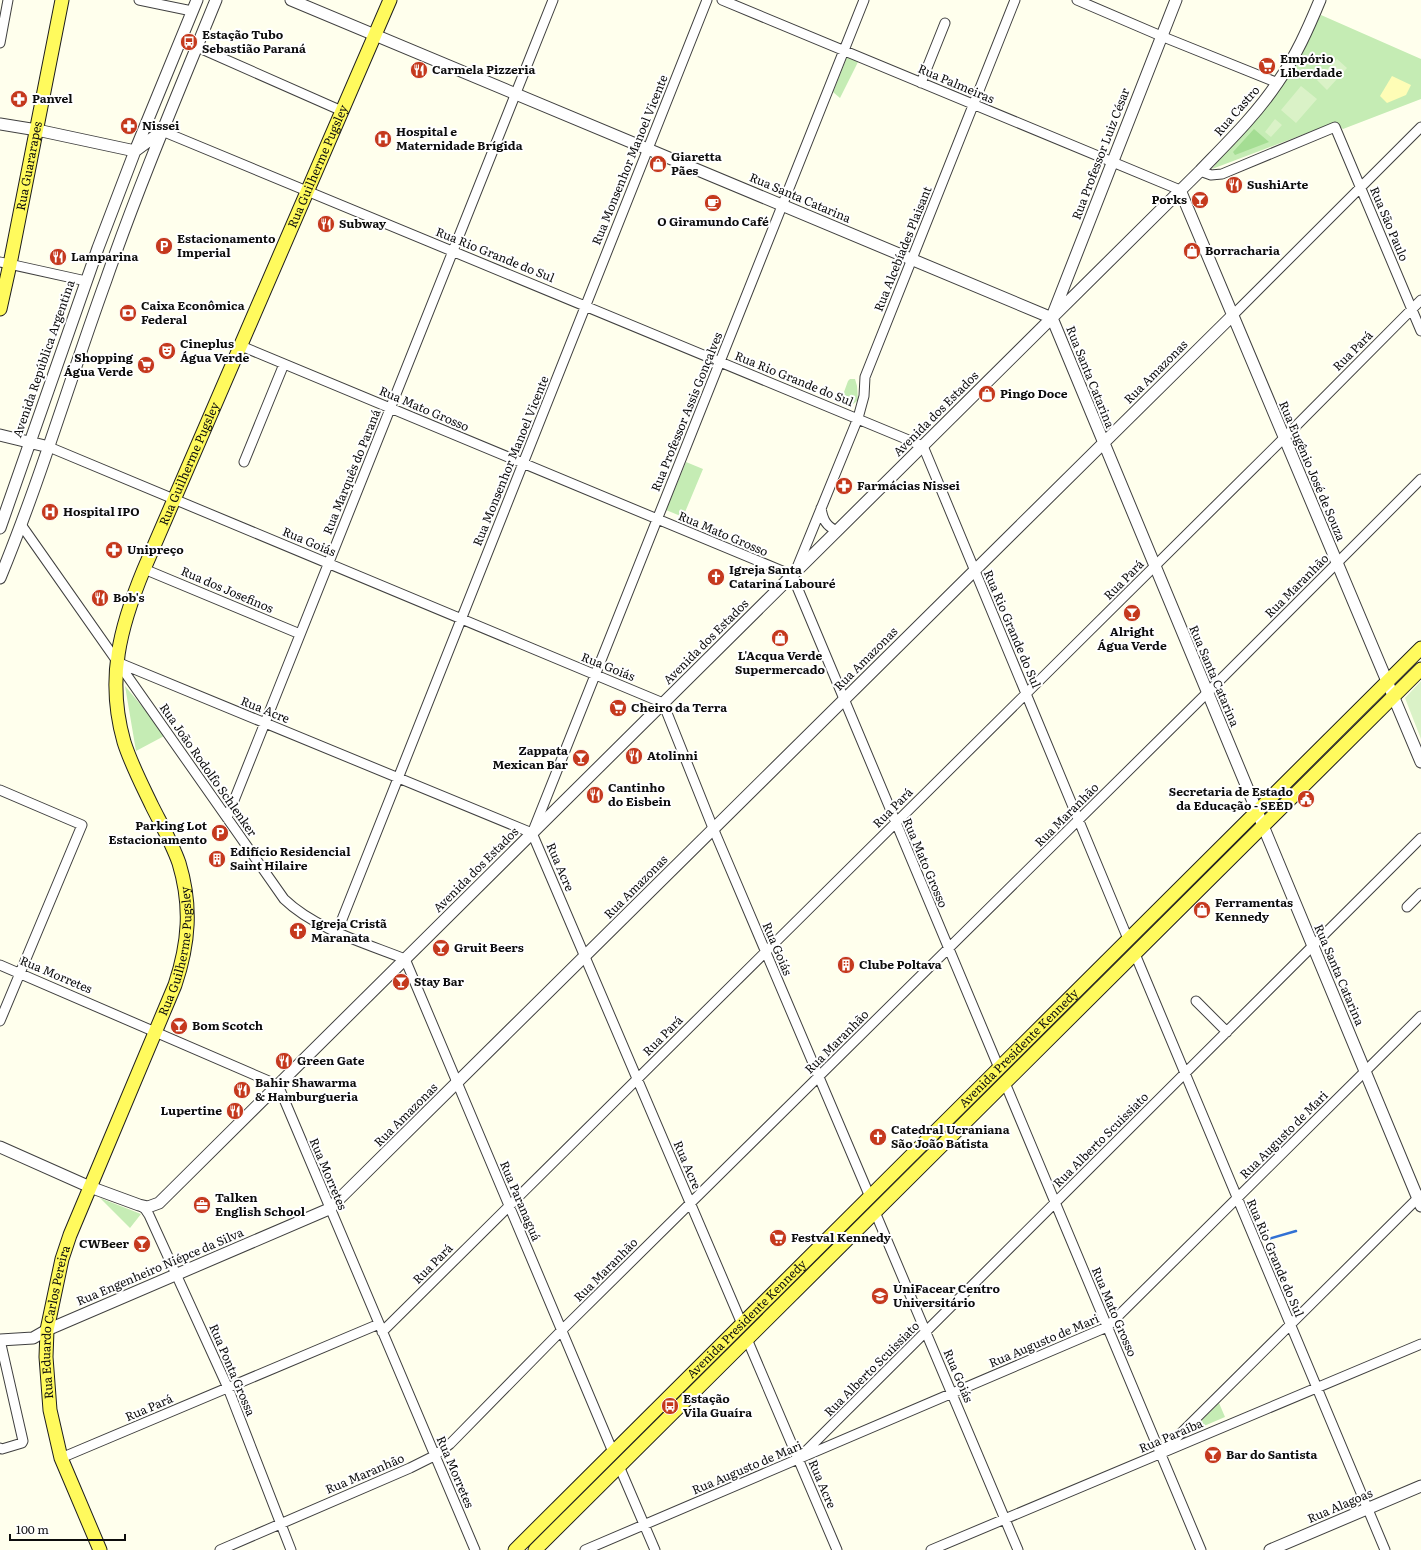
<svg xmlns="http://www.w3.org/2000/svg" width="1421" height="1550" font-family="Literata,serif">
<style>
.green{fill:#c5ecb4}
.forest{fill:#a4dd93}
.sand{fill:#fefdb6}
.pitch{fill:#daf2c7}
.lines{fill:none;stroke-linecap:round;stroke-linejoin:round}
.stream{stroke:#3271d4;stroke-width:2.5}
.minor-casing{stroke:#404040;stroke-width:11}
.tertiary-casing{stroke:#404040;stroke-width:13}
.primary-casing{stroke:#1e1e1e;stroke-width:15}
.minor{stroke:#fff;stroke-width:9}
.tertiary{stroke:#fff;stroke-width:11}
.primary{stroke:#fffa5d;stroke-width:13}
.labels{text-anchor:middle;stroke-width:4;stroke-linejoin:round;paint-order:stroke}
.poi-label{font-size:12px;font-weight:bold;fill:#0d0d0d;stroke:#fff;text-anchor:start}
.street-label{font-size:12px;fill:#0d0d0d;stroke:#fff}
</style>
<rect width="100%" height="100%" fill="#ffffed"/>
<!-- green -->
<path class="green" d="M1321 15 1421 59V99L1343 129 1336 123 1331 124 1212 169 1285 77Z
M847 57 858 62 840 98 833 92Z
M850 379H855L857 386 858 400 852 405 845 403 839 397 844 392 848 381Z
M686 462 703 469 683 517 666 510Z
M125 686 166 735 136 751Z
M100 1198 141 1214 130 1228Z
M1219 1403 1225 1417 1190 1432Z"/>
<!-- forest -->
<path class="forest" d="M1254 129 1269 142 1235 155 1233 152Z"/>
<!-- sand -->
<path class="sand" d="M1392 76 1411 85 1406 95 1387 103 1380 96Z"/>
<!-- pitch -->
<path class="pitch" d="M1337 59 1347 68 1327 90 1317 80Z
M1301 86 1317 99 1296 123 1281 110Z
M1275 119 1282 125 1271 137 1265 132Z
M1421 681V739L1405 698Z"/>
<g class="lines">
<!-- stream -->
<path class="stream" d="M1265 1240 1296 1231"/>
<defs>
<path id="minor" d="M139 0 192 11
M722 0 1180 190
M1077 0 1161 36 1278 83
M0 43 8 0
M197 47 342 111
M921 83 945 23
M162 131 923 446 1128 939
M1200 171 1211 175 1222 174 1335 127 1421 331
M0 262 86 281
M1233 315 1421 127
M241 346 792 575 999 1068
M49 447 663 703 713 828 870 1197
M244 462 284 364
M821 508C823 520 826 526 837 531
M22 526 284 899C315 929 365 943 405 959L613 1452
M144 569 300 634
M796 570 858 418 864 396 865 377 1015 0
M117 662 532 833 742 1324
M0 790 82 825 0 1021
M227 818 553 0
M533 831 864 0
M1407 907 1421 893
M337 932 707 0
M1135 954 1385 1550
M0 965 278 1085 475 1550
M1196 1001 1227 1032
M1005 1083 1201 1550
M139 1205 145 1209 149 1215 228 1388 291 1550
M875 1212 1018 1550
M382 1332 1284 438 1421 300
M747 1339 837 1550
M0 1448 2 1449 22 1443 23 1441 0 1340
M1164 1450 1421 1195
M802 1455 1421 838
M61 1458 379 1324
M619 1466 655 1550
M220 1550 410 1468 434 1456 450 1444 562 1330 1207 693 1421 479
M585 1550 1107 1327 1421 1016
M931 1550 1421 1344"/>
<path id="tertiary" d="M291 0 1052 318 1421 1206
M0 124 37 130 135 151 162 131
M1180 190 1421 762
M1053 314 1176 0
M0 435 49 447
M0 528 98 248 135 151 197 0
M0 578C40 481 70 379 106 280 139 185 178 93 216 0
M0 1147 90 1187 139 1205 148 1207 159 1203 1200 171C1227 143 1256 115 1278 82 1296 56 1308 29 1320 0
M0 1340 33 1338 47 1330 329 1209 1233 315
M1270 1550 1421 1486"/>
<g id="primary">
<path id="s1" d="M0 309 10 264 62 0"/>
<path id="s2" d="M100 1550 61 1458 50 1410 46 1357 47 1330 62 1259 70 1235 175 985C189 943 192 906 179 863 172 843 161 824 152 806 142 785 131 764 124 742 106 679 120 627 144 569L390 0"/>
<path id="s3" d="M515 1550 1421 648"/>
<path d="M535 1550 1421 669"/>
</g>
</defs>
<!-- minor casing -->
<use href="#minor" class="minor-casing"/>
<!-- tertiary casing -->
<use href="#tertiary" class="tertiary-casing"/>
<!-- primary casing -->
<use href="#primary" class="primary-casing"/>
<!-- minor -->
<use href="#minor" class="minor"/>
<!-- tertiary -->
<use href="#tertiary" class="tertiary"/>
<!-- primary -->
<use href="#primary" class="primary"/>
</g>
<!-- icons -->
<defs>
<symbol id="bus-disc" viewBox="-11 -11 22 22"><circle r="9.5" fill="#c5391d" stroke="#fff"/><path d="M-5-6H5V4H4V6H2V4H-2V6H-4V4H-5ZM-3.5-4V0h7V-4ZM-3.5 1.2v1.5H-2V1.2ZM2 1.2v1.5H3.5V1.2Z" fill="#fff"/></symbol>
<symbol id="supermarket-disc" viewBox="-11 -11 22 22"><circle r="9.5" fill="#c5391d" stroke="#fff"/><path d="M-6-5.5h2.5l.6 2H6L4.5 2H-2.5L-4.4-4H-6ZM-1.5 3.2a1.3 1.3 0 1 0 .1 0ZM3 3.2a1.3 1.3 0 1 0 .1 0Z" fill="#fff"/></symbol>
<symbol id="restaurant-disc" viewBox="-11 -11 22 22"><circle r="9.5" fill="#c5391d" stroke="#fff"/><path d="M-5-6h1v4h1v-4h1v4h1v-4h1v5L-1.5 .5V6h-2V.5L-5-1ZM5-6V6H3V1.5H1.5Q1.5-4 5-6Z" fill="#fff"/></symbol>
<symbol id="pharmacy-disc" viewBox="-11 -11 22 22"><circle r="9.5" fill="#c5391d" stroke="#fff"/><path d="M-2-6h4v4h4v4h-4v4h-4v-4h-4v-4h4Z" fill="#fff"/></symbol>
<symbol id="hospital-disc" viewBox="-11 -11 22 22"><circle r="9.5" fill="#c5391d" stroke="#fff"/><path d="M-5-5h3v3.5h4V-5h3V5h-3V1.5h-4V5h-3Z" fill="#fff"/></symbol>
<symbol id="shop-disc" viewBox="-11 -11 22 22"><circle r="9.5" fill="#c5391d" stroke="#fff"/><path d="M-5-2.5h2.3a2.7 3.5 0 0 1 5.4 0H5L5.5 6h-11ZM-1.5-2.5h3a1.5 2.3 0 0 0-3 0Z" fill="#fff"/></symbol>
<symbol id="bar-disc" viewBox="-11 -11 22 22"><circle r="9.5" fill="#c5391d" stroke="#fff"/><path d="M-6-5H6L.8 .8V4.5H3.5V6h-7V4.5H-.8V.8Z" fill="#fff"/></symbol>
<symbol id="cafe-disc" viewBox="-11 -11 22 22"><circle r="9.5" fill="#c5391d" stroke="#fff"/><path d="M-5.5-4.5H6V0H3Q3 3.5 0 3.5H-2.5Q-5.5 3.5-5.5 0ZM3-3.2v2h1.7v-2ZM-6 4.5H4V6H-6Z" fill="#fff"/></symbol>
<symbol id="parking-disc" viewBox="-11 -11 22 22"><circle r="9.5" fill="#c5391d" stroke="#fff"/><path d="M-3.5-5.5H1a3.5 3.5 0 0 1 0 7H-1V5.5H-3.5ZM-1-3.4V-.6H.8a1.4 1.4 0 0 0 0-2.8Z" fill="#fff"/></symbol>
<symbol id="bank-disc" viewBox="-11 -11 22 22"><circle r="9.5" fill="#c5391d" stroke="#fff"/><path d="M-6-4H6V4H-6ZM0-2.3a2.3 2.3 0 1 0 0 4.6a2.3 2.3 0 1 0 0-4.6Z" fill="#fff"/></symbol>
<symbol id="theatre-disc" viewBox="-11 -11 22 22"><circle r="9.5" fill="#c5391d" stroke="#fff"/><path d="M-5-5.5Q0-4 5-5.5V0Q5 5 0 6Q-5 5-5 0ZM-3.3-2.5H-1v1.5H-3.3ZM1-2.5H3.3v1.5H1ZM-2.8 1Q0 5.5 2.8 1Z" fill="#fff"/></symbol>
<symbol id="church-disc" viewBox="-11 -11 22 22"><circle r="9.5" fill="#c5391d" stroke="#fff"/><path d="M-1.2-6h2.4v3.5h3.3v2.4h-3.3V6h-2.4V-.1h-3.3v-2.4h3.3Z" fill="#fff"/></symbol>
<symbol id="civic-disc" viewBox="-11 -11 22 22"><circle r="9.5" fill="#c5391d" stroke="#fff"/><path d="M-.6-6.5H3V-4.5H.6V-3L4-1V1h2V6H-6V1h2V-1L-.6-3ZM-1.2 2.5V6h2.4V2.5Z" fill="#fff"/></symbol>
<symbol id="building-disc" viewBox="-11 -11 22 22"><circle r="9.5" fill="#c5391d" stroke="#fff"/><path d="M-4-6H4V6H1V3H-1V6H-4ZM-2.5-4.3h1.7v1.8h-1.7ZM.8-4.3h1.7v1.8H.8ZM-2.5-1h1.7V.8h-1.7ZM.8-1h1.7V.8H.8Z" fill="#fff"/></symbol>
<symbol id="office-disc" viewBox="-11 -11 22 22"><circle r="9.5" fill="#c5391d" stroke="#fff"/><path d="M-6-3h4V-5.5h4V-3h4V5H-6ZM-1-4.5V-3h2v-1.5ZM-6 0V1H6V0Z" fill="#fff"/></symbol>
<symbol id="university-disc" viewBox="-11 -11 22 22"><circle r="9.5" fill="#c5391d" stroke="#fff"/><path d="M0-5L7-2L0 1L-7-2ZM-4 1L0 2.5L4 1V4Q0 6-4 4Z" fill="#fff"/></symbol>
</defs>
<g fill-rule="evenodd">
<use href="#bus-disc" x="179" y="32" width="20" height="20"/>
<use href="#supermarket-disc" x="1257" y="56" width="20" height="20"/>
<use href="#restaurant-disc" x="409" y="60" width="20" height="20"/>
<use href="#pharmacy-disc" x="9" y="89" width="20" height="20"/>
<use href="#pharmacy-disc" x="119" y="116" width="20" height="20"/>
<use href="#hospital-disc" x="373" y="129" width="20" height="20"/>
<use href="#shop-disc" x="648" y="154" width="20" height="20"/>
<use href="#restaurant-disc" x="1224" y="175" width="20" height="20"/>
<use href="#bar-disc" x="1190" y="190" width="20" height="20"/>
<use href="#cafe-disc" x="703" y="193" width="20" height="20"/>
<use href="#restaurant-disc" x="316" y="214" width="20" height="20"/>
<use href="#parking-disc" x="154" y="236" width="20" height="20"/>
<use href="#shop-disc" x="1182" y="241" width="20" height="20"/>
<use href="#restaurant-disc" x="48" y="247" width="20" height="20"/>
<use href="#bank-disc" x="118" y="303" width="20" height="20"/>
<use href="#theatre-disc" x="157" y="341" width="20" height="20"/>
<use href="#supermarket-disc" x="136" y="355" width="20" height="20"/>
<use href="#shop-disc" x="977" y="384" width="20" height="20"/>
<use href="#pharmacy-disc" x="834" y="476" width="20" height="20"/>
<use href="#hospital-disc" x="40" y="502" width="20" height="20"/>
<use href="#pharmacy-disc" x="104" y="540" width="20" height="20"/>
<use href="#church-disc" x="706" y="567" width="20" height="20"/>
<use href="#restaurant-disc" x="90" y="588" width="20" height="20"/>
<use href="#bar-disc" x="1122" y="603" width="20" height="20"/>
<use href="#shop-disc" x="770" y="628" width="20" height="20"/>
<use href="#supermarket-disc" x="608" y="698" width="20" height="20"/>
<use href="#restaurant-disc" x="624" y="746" width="20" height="20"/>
<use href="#bar-disc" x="571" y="748" width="20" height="20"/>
<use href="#restaurant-disc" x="585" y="785" width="20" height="20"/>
<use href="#civic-disc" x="1296" y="789" width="20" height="20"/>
<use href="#parking-disc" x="210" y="823" width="20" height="20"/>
<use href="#building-disc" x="207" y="849" width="20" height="20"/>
<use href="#shop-disc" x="1192" y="900" width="20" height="20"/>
<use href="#church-disc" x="288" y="921" width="20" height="20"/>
<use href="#bar-disc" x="431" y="938" width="20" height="20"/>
<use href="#building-disc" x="836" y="955" width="20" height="20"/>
<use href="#bar-disc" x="391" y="972" width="20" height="20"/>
<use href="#bar-disc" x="169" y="1016" width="20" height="20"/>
<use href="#restaurant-disc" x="274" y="1051" width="20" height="20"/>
<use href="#restaurant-disc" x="232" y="1080" width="20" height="20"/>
<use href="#restaurant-disc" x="225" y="1101" width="20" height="20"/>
<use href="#church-disc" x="868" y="1127" width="20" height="20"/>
<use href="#office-disc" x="192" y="1195" width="20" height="20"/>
<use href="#supermarket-disc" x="768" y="1228" width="20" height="20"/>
<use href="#bar-disc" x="132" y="1234" width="20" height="20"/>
<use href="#university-disc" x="870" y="1286" width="20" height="20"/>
<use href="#bus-disc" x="660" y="1396" width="20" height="20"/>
<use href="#bar-disc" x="1203" y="1445" width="20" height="20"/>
</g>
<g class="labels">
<!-- poi labels -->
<g class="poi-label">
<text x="202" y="39">Estação Tubo<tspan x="202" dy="14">Sebastião Paraná</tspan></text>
<text x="1280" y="63">Empório<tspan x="1280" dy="14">Liberdade</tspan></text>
<text x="432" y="74">Carmela Pizzeria</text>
<text x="32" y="103">Panvel</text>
<text x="142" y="130">Nissei</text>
<text x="396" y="136">Hospital e<tspan x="396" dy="14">Maternidade Brígida</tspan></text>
<text x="671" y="161">Giaretta<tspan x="671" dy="14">Pães</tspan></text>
<text x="1247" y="189">SushiArte</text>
<text x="1187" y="204" text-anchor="end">Porks</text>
<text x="713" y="226" text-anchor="middle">O Giramundo Café</text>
<text x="339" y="228">Subway</text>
<text x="177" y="243">Estacionamento<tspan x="177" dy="14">Imperial</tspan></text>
<text x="1205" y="255">Borracharia</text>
<text x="71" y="261">Lamparina</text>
<text x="141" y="310">Caixa Econômica<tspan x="141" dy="14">Federal</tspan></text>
<text x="180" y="348">Cineplus<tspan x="180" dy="14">Água Verde</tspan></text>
<text x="133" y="362" text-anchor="end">Shopping<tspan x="133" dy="14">Água Verde</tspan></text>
<text x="1000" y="398">Pingo Doce</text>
<text x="857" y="490">Farmácias Nissei</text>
<text x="63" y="516">Hospital IPO</text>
<text x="127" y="554">Unipreço</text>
<text x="729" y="574">Igreja Santa<tspan x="729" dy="14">Catarina Labouré</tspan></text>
<text x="113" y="602">Bob's</text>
<text x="1132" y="636" text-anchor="middle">Alright<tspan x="1132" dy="14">Água Verde</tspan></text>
<text x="780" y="660" text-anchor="middle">L'Acqua Verde<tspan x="780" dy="14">Supermercado</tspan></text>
<text x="631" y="712">Cheiro da Terra</text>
<text x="568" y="755" text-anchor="end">Zappata<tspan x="568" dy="14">Mexican Bar</tspan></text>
<text x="647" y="760">Atolinni</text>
<text x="608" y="792">Cantinho<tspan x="608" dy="14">do Eisbein</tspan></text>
<text x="1293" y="796" text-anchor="end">Secretaria de Estado<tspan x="1293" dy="14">da Educação - SEED</tspan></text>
<text x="207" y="830" text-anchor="end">Parking Lot<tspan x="207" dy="14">Estacionamento</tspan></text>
<text x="230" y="856">Edifício Residencial<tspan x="230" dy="14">Saint Hilaire</tspan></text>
<text x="1215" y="907">Ferramentas<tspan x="1215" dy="14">Kennedy</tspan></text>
<text x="311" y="928">Igreja Cristã<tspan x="311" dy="14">Maranata</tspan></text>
<text x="454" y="952">Gruit Beers</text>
<text x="859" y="969">Clube Poltava</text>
<text x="414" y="986">Stay Bar</text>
<text x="192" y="1030">Bom Scotch</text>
<text x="297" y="1065">Green Gate</text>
<text x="255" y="1087">Bahir Shawarma<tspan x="255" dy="14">&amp; Hamburgueria</tspan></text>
<text x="222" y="1115" text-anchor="end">Lupertine</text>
<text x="891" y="1134">Catedral Ucraniana<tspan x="891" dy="14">São João Batista</tspan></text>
<text x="215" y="1202">Talken<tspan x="215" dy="14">English School</tspan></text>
<text x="791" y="1242">Festval Kennedy</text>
<text x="129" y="1248" text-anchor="end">CWBeer</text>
<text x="893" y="1293">UniFacear Centro<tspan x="893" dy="14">Universitário</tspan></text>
<text x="683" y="1403">Estação<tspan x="683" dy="14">Vila Guaíra</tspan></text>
<text x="1226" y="1459">Bar do Santista</text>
</g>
<!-- street labels -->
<g class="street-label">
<text transform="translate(956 84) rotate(23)" y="4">Rua Palmeiras</text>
<text transform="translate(1237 111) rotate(-49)" y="4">Rua Castro</text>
<text transform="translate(1101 154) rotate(-69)" y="4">Rua Professor Luiz César</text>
<text transform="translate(630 160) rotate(-68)" y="4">Rua Monsenhor Manoel Vicente</text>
<text dy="4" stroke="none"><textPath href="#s2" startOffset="1472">Rua Guilherme Pugsley</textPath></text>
<text dy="4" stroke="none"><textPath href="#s1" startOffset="146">Rua Guararapes</textPath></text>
<text transform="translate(800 198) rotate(23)" y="4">Rua Santa Catarina</text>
<text transform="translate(1389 224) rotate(67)" y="4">Rua São Paulo</text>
<text transform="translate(903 249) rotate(-68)" y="4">Rua Alcebíades Plaisant</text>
<text transform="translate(495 255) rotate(22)" y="4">Rua Rio Grande do Sul</text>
<text transform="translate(1353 351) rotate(-45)" y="4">Rua Pará</text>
<text transform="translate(44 359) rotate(-71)" y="4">Avenida República Argentina</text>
<text transform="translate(1156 372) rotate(-45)" y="4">Rua Amazonas</text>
<text transform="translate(1090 377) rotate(68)" y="4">Rua Santa Catarina</text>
<text transform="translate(794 379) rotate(22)" y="4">Rua Rio Grande do Sul</text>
<text transform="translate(424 409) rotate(23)" y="4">Rua Mato Grosso</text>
<text transform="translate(687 412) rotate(-68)" y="4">Rua Professor Assis Gonçalves</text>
<text transform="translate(936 414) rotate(-45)" y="4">Avenida dos Estados</text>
<text transform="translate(511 461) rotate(-68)" y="4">Rua Monsenhor Manoel Vicente</text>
<text dy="4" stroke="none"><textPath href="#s2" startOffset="1148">Rua Guilherme Pugsley</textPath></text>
<text transform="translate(1312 471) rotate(67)" y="4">Rua Eugênio José de Souza</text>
<text transform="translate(352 472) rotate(-68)" y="4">Rua Marquês do Paraná</text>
<text transform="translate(723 534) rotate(23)" y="4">Rua Mato Grosso</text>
<text transform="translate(309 542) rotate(23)" y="4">Rua Goiás</text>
<text transform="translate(1124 580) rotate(-45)" y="4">Rua Pará</text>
<text transform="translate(1297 586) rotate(-45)" y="4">Rua Maranhão</text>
<text transform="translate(227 590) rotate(23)" y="4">Rua dos Josefinos</text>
<text transform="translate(1012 629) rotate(67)" y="4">Rua Rio Grande do Sul</text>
<text transform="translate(706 642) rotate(-45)" y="4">Avenida dos Estados</text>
<text transform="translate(866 659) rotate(-45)" y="4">Rua Amazonas</text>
<text transform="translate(608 667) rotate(22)" y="4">Rua Goiás</text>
<text transform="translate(1214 676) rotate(67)" y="4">Rua Santa Catarina</text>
<text transform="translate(265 710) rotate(22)" y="4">Rua Acre</text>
<text transform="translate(208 770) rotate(55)" y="4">Rua João Rodolfo Schlenker</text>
<text transform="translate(893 808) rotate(-45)" y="4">Rua Pará</text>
<text transform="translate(1067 815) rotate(-45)" y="4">Rua Maranhão</text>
<text transform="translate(925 863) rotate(67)" y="4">Rua Mato Grosso</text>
<text transform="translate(560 867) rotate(67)" y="4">Rua Acre</text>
<text transform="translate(476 870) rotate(-45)" y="4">Avenida dos Estados</text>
<text transform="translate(636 887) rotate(-45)" y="4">Rua Amazonas</text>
<text transform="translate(777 949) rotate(67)" y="4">Rua Goiás</text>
<text dy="4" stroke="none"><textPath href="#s2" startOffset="632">Rua Guilherme Pugsley</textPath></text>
<text transform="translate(56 975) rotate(23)" y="4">Rua Morretes</text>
<text transform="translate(1339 975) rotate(67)" y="4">Rua Santa Catarina</text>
<text transform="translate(663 1036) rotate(-45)" y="4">Rua Pará</text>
<text transform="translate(837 1042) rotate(-45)" y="4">Rua Maranhão</text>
<text dy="4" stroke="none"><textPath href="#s3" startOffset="711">Avenida Presidente Kennedy</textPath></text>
<text transform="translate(406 1115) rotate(-45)" y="4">Rua Amazonas</text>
<text transform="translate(1284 1135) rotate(-45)" y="4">Rua Augusto de Mari</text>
<text transform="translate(1101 1140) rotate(-45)" y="4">Rua Alberto Scuissiato</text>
<text transform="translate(687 1165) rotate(67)" y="4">Rua Acre</text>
<text transform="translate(328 1174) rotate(67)" y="4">Rua Morretes</text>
<text transform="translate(520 1201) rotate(67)" y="4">Rua Paranaguá</text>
<text transform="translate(1275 1258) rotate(67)" y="4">Rua Rio Grande do Sul</text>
<text transform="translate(433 1264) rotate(-45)" y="4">Rua Pará</text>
<text transform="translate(160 1267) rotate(-23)" y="4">Rua Engenheiro Niépce da Silva</text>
<text transform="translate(606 1270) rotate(-45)" y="4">Rua Maranhão</text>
<text transform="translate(1114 1312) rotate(67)" y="4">Rua Mato Grosso</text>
<text dy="4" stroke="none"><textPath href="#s3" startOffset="327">Avenida Presidente Kennedy</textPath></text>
<text dy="4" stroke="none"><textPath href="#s2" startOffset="238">Rua Eduardo Carlos Pereira</textPath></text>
<text transform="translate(1044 1341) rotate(-23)" y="4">Rua Augusto de Mari</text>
<text transform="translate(872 1369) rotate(-45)" y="4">Rua Alberto Scuissiato</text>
<text transform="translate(232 1370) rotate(67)" y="4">Rua Ponta Grossa</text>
<text transform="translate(958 1376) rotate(67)" y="4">Rua Goiás</text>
<text transform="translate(149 1408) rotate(-23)" y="4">Rua Pará</text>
<text transform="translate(1171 1436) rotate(-23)" y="4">Rua Paraíba</text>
<text transform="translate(747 1468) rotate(-23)" y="4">Rua Augusto de Mari</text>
<text transform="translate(455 1472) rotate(67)" y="4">Rua Morretes</text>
<text transform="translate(365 1474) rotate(-23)" y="4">Rua Maranhão</text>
<text transform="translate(822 1484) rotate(67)" y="4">Rua Acre</text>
<text transform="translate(1340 1506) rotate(-23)" y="4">Rua Alagoas</text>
</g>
</g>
<!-- scale -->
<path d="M10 1534v6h115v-6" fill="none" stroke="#0d0d0d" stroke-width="2"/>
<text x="16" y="1534" font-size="12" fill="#0d0d0d" stroke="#ffffff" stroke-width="3" paint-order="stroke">100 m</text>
</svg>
